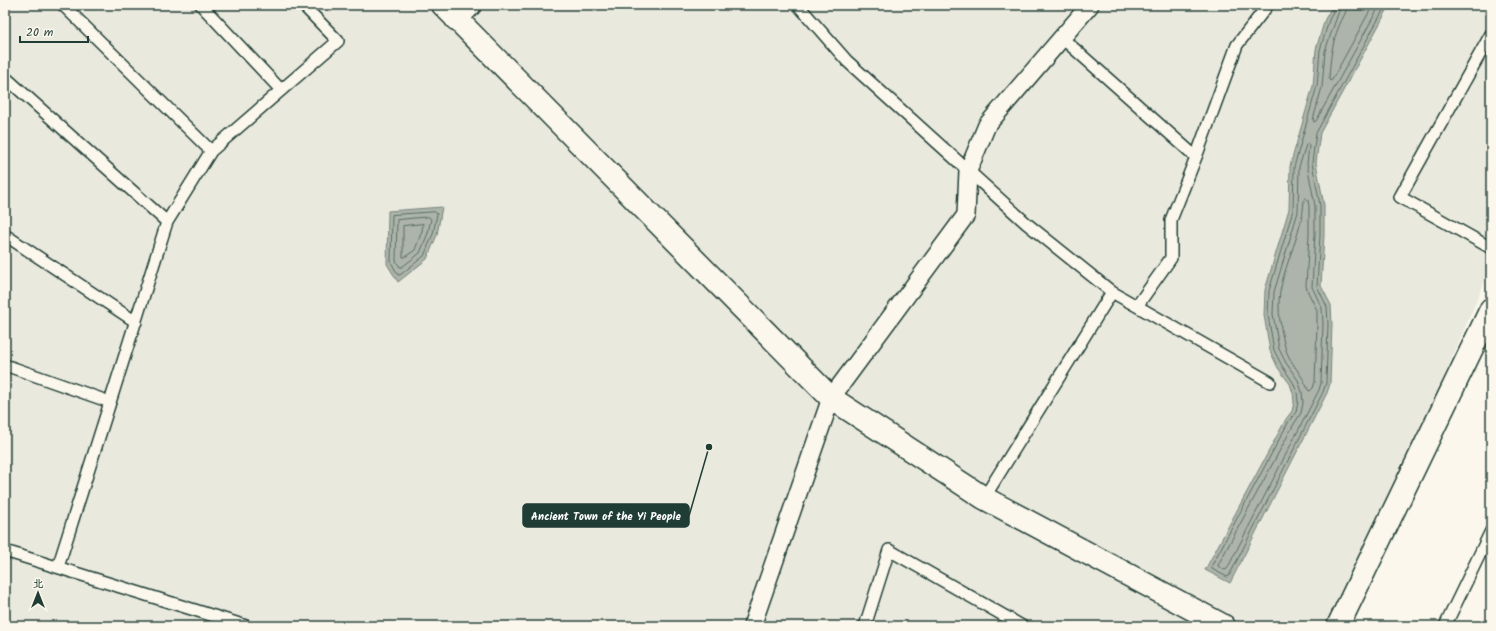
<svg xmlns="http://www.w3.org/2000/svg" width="1496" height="631" font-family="Kalam,'LXGW WenKai TC',sans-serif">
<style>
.built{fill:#eae9de}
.water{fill:#adb4aa;stroke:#74847b}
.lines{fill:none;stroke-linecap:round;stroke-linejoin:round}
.shore{stroke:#586d63;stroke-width:1}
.service-casing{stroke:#1f3d34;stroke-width:14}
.pedestrian-casing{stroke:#1f3d34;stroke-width:20}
.minor-casing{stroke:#1f3d34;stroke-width:25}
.service{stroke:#fbf7ec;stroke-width:11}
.pedestrian{stroke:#fbf7ec;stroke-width:17}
.minor{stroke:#fbf7ec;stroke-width:22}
.leader{fill:none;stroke:#1f3d34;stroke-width:1.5}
.callout-dot{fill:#1f3d34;stroke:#fbf7ec;stroke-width:1.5}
.callout{fill:#1f3d34;stroke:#1f3d34;stroke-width:1.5}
.callout-label{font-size:11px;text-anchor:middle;font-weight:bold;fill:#fff}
</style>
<rect width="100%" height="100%" fill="#fbf7ec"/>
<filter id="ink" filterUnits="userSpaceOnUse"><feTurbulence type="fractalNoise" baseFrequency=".025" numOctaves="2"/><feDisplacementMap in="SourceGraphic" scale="8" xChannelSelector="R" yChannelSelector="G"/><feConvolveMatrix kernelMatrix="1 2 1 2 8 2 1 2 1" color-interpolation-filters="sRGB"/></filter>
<g filter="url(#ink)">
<!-- built -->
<path class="built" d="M5 5H1491V267L1337 626H5Z"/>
<!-- water -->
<path class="water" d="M1333 5H1390L1320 133 1316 163 1324 205V235L1321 286 1331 305 1332 324 1330 384 1327 393 1230 583 1205 570 1286 419 1292 411 1294 402 1293 393 1290 384 1278 368 1270 351 1264 315 1265 290 1289 209 1290 166 1313 86 1316 49 1325 19Z
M442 207 437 235 427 259 398 282 387 264 388 211Z"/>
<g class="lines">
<!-- shore -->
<path class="shore" d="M1336 5 1329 20 1320 50 1317 86 1294 167 1293 210 1269 291 1268 315 1274 350 1282 366 1293 382 1297 392 1298 402 1296 412 1289 421 1211 567 1212 569 1227 577 1229 576 1323 392 1326 383 1328 324 1327 307 1317 286 1320 235V205L1312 163 1316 133 1386 5
M1341 5 1325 51 1322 87 1313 120 1314 122 1316 121 1380 5
M1347 5C1347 13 1342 18 1339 26 1332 43 1330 60 1329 79L1330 81 1332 80 1373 5
M1308 144 1309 146 1307 164 1315 206V234L1312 287 1322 308 1323 324 1321 383 1319 390 1227 569 1225 570 1219 567 1218 565 1294 424 1301 413 1303 403 1302 392 1298 380 1286 363 1279 349 1273 314 1274 292 1298 212 1299 167 1306 145Z
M1306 198 1308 200 1309 206V234L1306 286 1308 292 1317 310V325L1315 382 1313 388 1310 391 1308 390C1303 374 1289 363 1285 347 1281 332 1277 308 1280 292 1285 261 1303 232 1304 200Z
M435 212 437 214 433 234 424 256 400 275H398L391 262 392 215Z
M429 217 431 219 428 233 420 253 402 267H400L396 261 397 220Z
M423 224 422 231 415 250 405 257H403V226Z"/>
<defs>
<path id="service" d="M63 5 211 151
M201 5 281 90
M798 5 847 61 1026 223 1112 292 1270 382
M1491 34 1400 197 1491 248
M1061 37 1196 157
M5 77 167 222
M5 235 136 322
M1137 306 1171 258V220L1196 157 1237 45 1268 5
M5 365 110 402
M984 498 1112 292
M5 551 246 626
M58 567 167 222 211 151 338 41 303 5
M865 626 889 550 1022 626
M1445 626 1491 531"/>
<path id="pedestrian" d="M752 626 831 398 966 215 968 171 987 125 1090 5"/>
<path id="minor" d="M443 5 831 398 984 498 1224 626
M456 19 470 5
M1338 626 1491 309"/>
</defs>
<!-- service casing -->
<use href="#service" class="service-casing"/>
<!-- pedestrian casing -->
<use href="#pedestrian" class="pedestrian-casing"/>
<!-- minor casing -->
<use href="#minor" class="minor-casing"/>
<!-- service -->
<use href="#service" class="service"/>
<!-- pedestrian -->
<use href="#pedestrian" class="pedestrian"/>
<!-- minor -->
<use href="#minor" class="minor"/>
</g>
</g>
<!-- callouts -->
<path class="leader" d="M709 447L689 516"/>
<circle class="callout-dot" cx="709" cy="447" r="4"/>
<rect class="callout" x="523" y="504" width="166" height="23" rx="4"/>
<g class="callout-label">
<text x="606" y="520">Ancient Town of the Yi People</text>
</g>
<!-- margin -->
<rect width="1496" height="631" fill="none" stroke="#fbf7ec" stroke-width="20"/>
<rect x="10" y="10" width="1476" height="611" fill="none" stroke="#1f3d34" stroke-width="1.5" filter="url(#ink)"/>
<!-- north arrow -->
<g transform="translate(38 593)" stroke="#fbf7ec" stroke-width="3" paint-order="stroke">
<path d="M0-3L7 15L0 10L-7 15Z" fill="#1f3d34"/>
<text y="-6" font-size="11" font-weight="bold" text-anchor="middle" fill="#1f3d34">北</text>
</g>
<!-- scale -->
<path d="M20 36v6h68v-6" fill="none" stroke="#1f3d34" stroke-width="2"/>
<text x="26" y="36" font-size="12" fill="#1f3d34" stroke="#fbf7ec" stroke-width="3" paint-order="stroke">20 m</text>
</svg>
